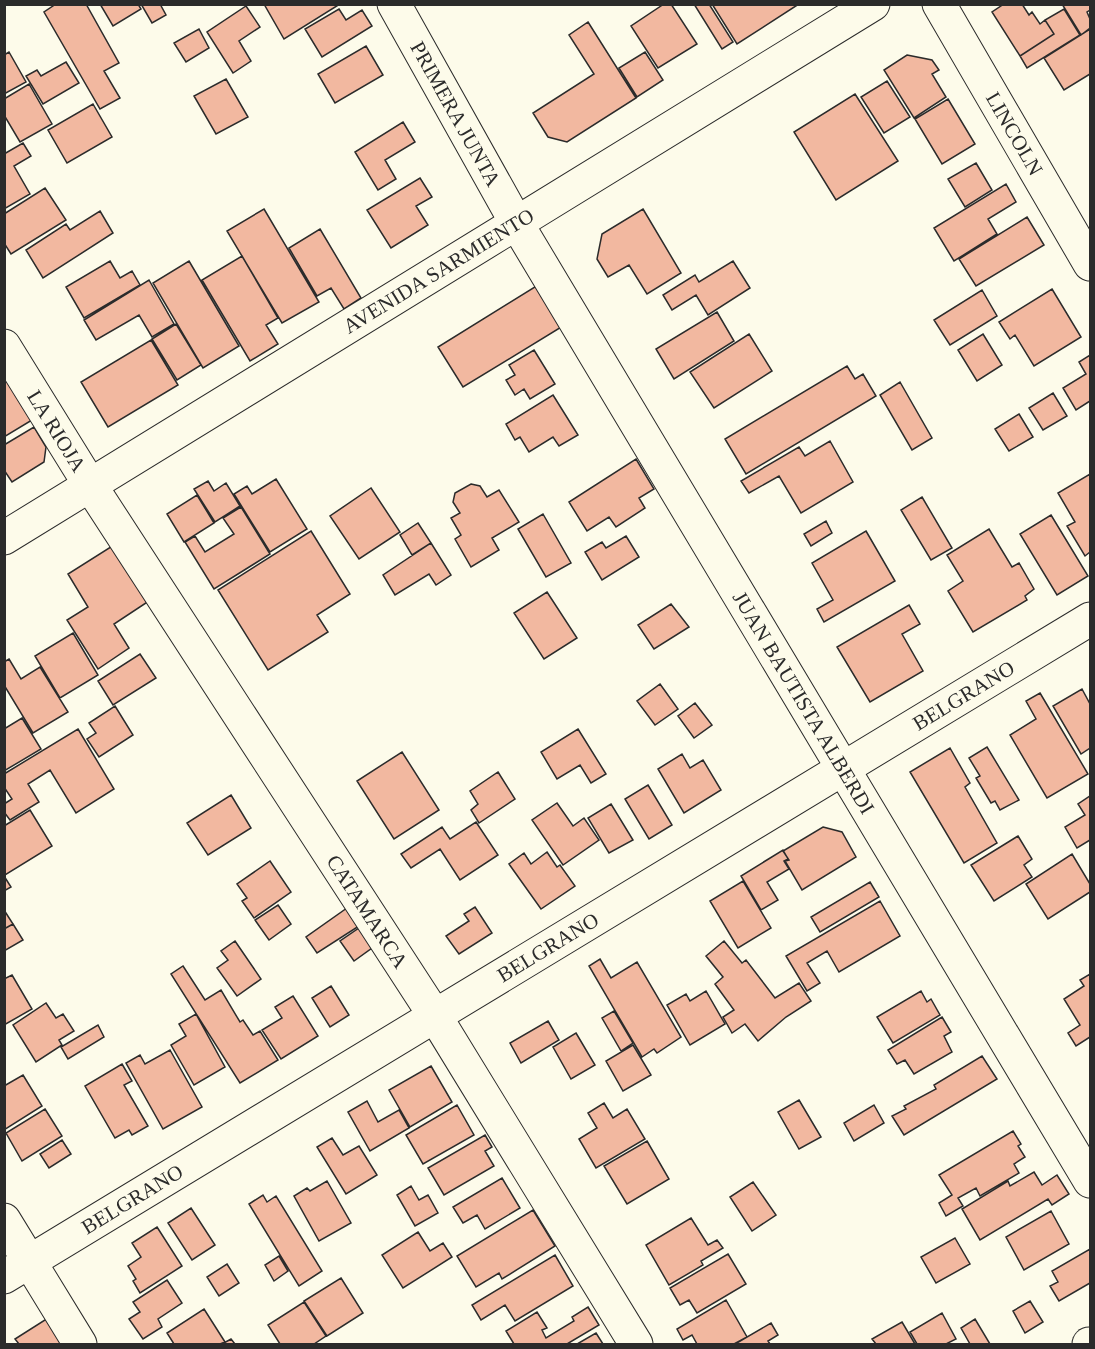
<svg xmlns="http://www.w3.org/2000/svg" width="1095" height="1349" font-family="Georgia,serif">
<style>
.building{fill:#f2b8a0;stroke:#2b2b2b;stroke-width:1.5}
.lines{fill:none;stroke-linecap:round;stroke-linejoin:round}
.minor-casing{stroke:#2b2b2b;stroke-width:35}
.major-casing{stroke:#2b2b2b;stroke-width:35}
.minor{stroke:#fdfbea;stroke-width:33}
.major{stroke:#fdfbea;stroke-width:33}
.labels{text-anchor:middle;stroke-width:4.5;stroke-linejoin:round;paint-order:stroke}
.street-label{font-size:21px;fill:#2b2b2b;stroke:#fdfbea}
</style>
<rect width="100%" height="100%" fill="#fdfbea"/>
<!-- building -->
<path class="building" d="M56 4H86L119 63 104 71 120 98 100 109 44 12Z
M100 4H138L141 9 113 26Z
M141 4H160L166 15 152 23Z
M264 4H340L284 39Z
M664 4H671L697 44 658 68 631 26Z
M694 4H709L733 42 722 49Z
M712 4H799L737 44Z
M1004 4H1022L1029 15 1032 12 1040 24 1045 20 1054 34 1020 56 992 12Z
M1062 4H1090V10L1087 12 1090 19V28L1081 35Z
M246 6 260 27 239 41 251 61 233 73 207 32Z
M339 9 346 20 362 10 372 26 322 57 305 29Z
M1064 9 1080 35 1027 68 1020 56 1054 34 1045 20Z
M588 22 636 98 567 142 548 137 533 113 594 74 569 35Z
M199 29 209 48 186 62 174 43Z
M1090 29V74L1064 90 1044 58Z
M366 46 383 75 335 103 318 74Z
M9 52 26 82 4 94V55Z
M645 52 663 80 637 97 619 68Z
M907 55 932 60 939 70 932 74 946 97 914 118 884 70Z
M66 62 79 83 43 104 26 76 37 70 41 76Z
M226 79 248 117 216 134 194 96Z
M887 81 910 117 884 133 861 97Z
M29 84 52 124 20 142 4 115V99Z
M855 94 898 161 836 200 794 132Z
M948 99 975 144 942 164 915 119Z
M93 104 112 137 67 163 48 130Z
M403 122 415 142 385 160 396 179 378 190 355 152Z
M23 143 31 156 14 166 30 194 4 209V154Z
M976 163 992 190 965 207 948 179Z
M420 178 432 197 416 206 428 225 391 248 367 210Z
M1006 184 1016 202 988 219 997 234 954 261 934 228Z
M45 188 66 220 11 254 4 243V214Z
M264 209 319 302 282 323 227 231Z
M643 209 681 273 647 294 629 265 608 277 597 259 602 234Z
M100 211 113 233 43 278 26 250 66 224 70 230Z
M1027 217 1044 245 976 286 959 259Z
M320 229 361 298 344 309 331 288 317 296 289 248Z
M242 256 278 318 266 325 278 344 250 361 202 280Z
M110 261 120 278 132 271 140 285 84 318 66 287Z
M189 261 239 346 203 368 153 283Z
M733 261 750 288 708 315 696 295 672 310 663 295 695 275 699 282Z
M149 280 174 324 152 337 139 315 96 340 84 320Z
M538 285 563 326 463 387 438 347Z
M1052 289 1081 337 1034 366 1015 335 1010 339 999 322Z
M982 290 997 316 950 345 934 320Z
M717 312 734 341 674 379 656 349Z
M176 324 201 365 177 380 152 339Z
M749 334 772 371 714 408 690 372Z
M983 334 1002 365 977 381 958 350Z
M151 340 178 385 108 427 81 382Z
M534 350 555 384 530 399 524 389 515 395 506 380 515 375 509 365Z
M1090 355V401L1076 410 1063 388 1086 374 1079 362Z
M847 366 855 379 863 374 876 396 746 474 725 439Z
M4 377 37 417 4 437Z
M900 382 932 438 912 450 880 395Z
M1053 393 1067 416 1043 430 1029 408Z
M553 395 578 435 559 446 553 437 529 452 520 437 515 440 506 424Z
M1019 414 1033 437 1009 451 995 429Z
M34 427 46 447 44 462 12 482 4 470V445Z
M830 441 853 482 801 513 779 476 749 493 741 481 799 447 805 456Z
M636 459 654 489 639 498 645 508 616 527 609 517 587 531 569 502Z
M1090 474V552L1085 556 1067 526 1075 522 1058 493Z
M276 479 307 529 270 552 234 494 247 486 252 494Z
M208 481 214 491 226 483 240 506 215 522 194 489Z
M471 484 480 486 487 497 499 490 519 522 492 538 499 550 471 567 455 539 461 535 451 518 460 513 453 502 455 493Z
M371 488 400 532 359 559 330 516Z
M197 495 214 523 184 542 167 514Z
M922 497 952 548 931 560 901 510Z
M241 507 270 554 214 589 185 542 195 536 205 552 234 534 223 518Z
M543 514 571 563 546 577 518 529Z
M1051 515 1088 576 1057 595 1020 534Z
M826 521 832 533 811 546 804 534Z
M418 523 431 543 412 555 400 535Z
M989 529 1012 567 1019 563 1034 589 1025 596 1027 600 973 632 948 591 963 581 947 555Z
M311 531 350 594 317 615 328 632 268 670 218 590Z
M866 531 895 581 824 622 817 609 833 600 812 563Z
M626 536 639 557 602 580 585 552 602 542 606 548Z
M117 543 152 599 114 624 129 648 98 669 67 620 88 607 68 574Z
M431 543 451 575 436 585 429 574 395 595 383 575Z
M547 592 577 638 544 659 514 613Z
M671 604 689 627 654 649 638 625Z
M909 605 920 624 902 634 923 671 870 702 837 647Z
M73 633 98 675 60 698 35 656Z
M140 654 156 678 113 705 98 681Z
M9 659 21 679 40 667 68 712 33 733 4 685V662Z
M660 684 678 709 655 725 637 701Z
M1082 689 1090 704V748L1081 754 1053 706Z
M1040 693 1088 774 1047 798 1010 735 1036 719 1026 701Z
M695 703 712 725 694 738 678 716Z
M115 706 133 735 99 757 87 739 96 733 89 723Z
M22 718 41 749 4 771V729Z
M78 729 114 789 76 813 50 770 28 784 39 802 10 820 4 812V804L12 799 4 787V774Z
M578 729 606 774 591 783 580 765 557 779 541 752Z
M987 747 1019 800 1000 810 995 801 991 803 976 778 980 776 969 758Z
M950 748 970 783 965 787 997 843 964 863 910 772Z
M402 752 439 810 394 839 357 781Z
M682 754 690 768 703 760 721 790 684 813 658 769Z
M498 772 515 799 479 823 471 810 478 804 470 791Z
M648 785 672 825 649 839 625 799Z
M231 795 251 828 208 855 187 823Z
M1090 796V840L1077 848 1065 827 1085 815 1078 804Z
M557 803 573 826 584 818 599 840 563 865 532 820Z
M611 804 633 840 609 853 588 818Z
M30 810 52 846 5 875 4 826Z
M476 822 498 855 460 880 440 849 411 868 401 854 442 827 450 839Z
M823 827 842 832 856 857 802 890 785 861 789 860 783 851Z
M1018 836 1032 859 1024 865 1032 877 994 901 971 865Z
M783 850 788 859 784 861 789 869 767 882 778 900 761 910 741 876Z
M547 852 557 867 560 865 575 886 541 909 509 864 524 853 531 864Z
M1072 854 1090 884V892L1048 919 1026 884Z
M270 861 291 892 254 918 242 901 247 898 237 884Z
M4 876 11 887 4 891Z
M743 881 771 928 738 948 710 901Z
M870 882 879 897 820 932 811 917Z
M880 901 900 936 839 972 827 951 807 963 820 983 807 991 786 956Z
M278 905 291 924 269 940 255 920Z
M475 907 492 933 459 954 446 936 469 921 464 914Z
M347 908 359 926 317 953 306 937Z
M4 910 13 924 4 929Z
M13 924 23 940 4 951V929Z
M359 928 372 948 354 961 340 941Z
M235 941 261 979 237 996 217 968 228 960 221 951Z
M724 941 742 963 746 960 775 998 799 983 811 1001 786 1017 758 1041 745 1024 732 1033 723 1017 734 1010 715 984 723 977 706 956Z
M600 959 611 978 637 962 681 1037 657 1053 654 1049 642 1057 589 966Z
M183 966 205 1000 221 990 240 1022 243 1020 253 1035 260 1031 278 1060 240 1083 171 974Z
M1090 974V1037L1076 1046 1068 1033 1080 1025 1064 999 1084 986 1080 980Z
M12 975 32 1009 4 1025V979Z
M331 986 349 1015 330 1027 312 998Z
M706 991 725 1024 690 1045 667 1005 686 994 690 1001Z
M921 991 927 1002 931 999 940 1015 893 1043 877 1017Z
M293 996 318 1036 281 1059 262 1030 282 1018 275 1007Z
M46 1003 56 1018 63 1014 74 1031 59 1040 62 1045 36 1062 13 1025Z
M614 1011 633 1043 621 1051 602 1018Z
M196 1014 225 1067 194 1085 171 1045 186 1036 179 1024Z
M942 1017 951 1032 944 1036 952 1052 914 1074 905 1060 897 1064 888 1050Z
M548 1021 559 1040 521 1063 510 1043Z
M98 1025 104 1037 68 1059 61 1047Z
M576 1033 595 1065 571 1079 553 1047Z
M633 1045 651 1075 623 1091 606 1061Z
M170 1050 202 1107 163 1129 126 1063 140 1055 145 1064Z
M982 1056 997 1079 904 1135 892 1116 906 1109 904 1106 936 1089 934 1085Z
M122 1064 132 1081 124 1085 148 1126 132 1135 129 1130 115 1138 85 1086Z
M431 1066 452 1102 410 1127 389 1090Z
M23 1075 42 1106 4 1130V1086Z
M799 1100 821 1137 799 1149 778 1112Z
M367 1101 378 1122 399 1110 409 1128 370 1151 348 1112Z
M604 1103 613 1118 627 1109 645 1139 596 1168 579 1139 597 1128 588 1113Z
M457 1105 474 1135 423 1164 406 1135Z
M874 1105 884 1123 854 1141 844 1123Z
M45 1109 62 1136 22 1161 6 1133Z
M1013 1131 1021 1144 1018 1146 1025 1157 1014 1164 1019 1173 980 1196 976 1188 958 1198 963 1206 946 1216 939 1203 952 1195 939 1175Z
M485 1135 492 1147 485 1151 494 1166 444 1195 428 1168Z
M332 1138 343 1155 359 1146 377 1175 346 1194 317 1147Z
M62 1140 71 1154 49 1168 40 1154Z
M647 1141 669 1179 627 1204 604 1166Z
M1034 1172 1042 1185 1057 1175 1069 1194 1052 1205 1048 1199 980 1240 962 1209 1008 1181 1010 1186Z
M502 1178 520 1208 485 1229 477 1215 463 1223 453 1207Z
M327 1181 351 1223 319 1241 294 1196 307 1188 310 1191Z
M753 1182 776 1215 752 1231 730 1197Z
M411 1186 419 1200 428 1195 438 1213 415 1226 397 1195Z
M263 1195 267 1202 276 1196 322 1271 299 1286 249 1204Z
M191 1208 215 1245 192 1260 168 1223Z
M533 1210 555 1246 502 1279 499 1273 476 1287 457 1256Z
M1051 1211 1069 1244 1024 1270 1006 1237Z
M691 1218 708 1245 717 1240 723 1248 701 1261 703 1265 669 1285 646 1245Z
M157 1227 182 1266 140 1293 133 1281 136 1279 128 1266 141 1257 132 1243Z
M418 1232 430 1251 443 1243 452 1257 403 1288 382 1255Z
M955 1238 970 1264 936 1283 921 1257Z
M1090 1249V1283L1059 1301 1050 1286 1058 1282 1052 1271Z
M728 1254 746 1284 697 1313 689 1300 680 1305 670 1288Z
M555 1255 573 1286 515 1321 505 1305 481 1320 472 1305Z
M279 1256 288 1271 274 1281 265 1265Z
M227 1264 239 1283 219 1296 207 1277Z
M341 1278 363 1313 327 1336 304 1301Z
M167 1280 182 1303 158 1319 162 1327 143 1339 129 1319 140 1312 133 1302Z
M726 1300 747 1337 734 1344H697L692 1335 683 1340 677 1329Z
M1030 1301 1043 1322 1025 1333 1013 1311Z
M304 1302 326 1336 314 1344H280L268 1325Z
M588 1307 599 1325 567 1344H514L506 1331 537 1312 547 1328 542 1330 546 1338 574 1321 572 1317Z
M204 1309 225 1342 220 1344H174L167 1333Z
M942 1313 956 1339 946 1344H917L910 1332Z
M48 1318 65 1344H19L15 1339Z
M975 1319 990 1344H970L961 1328Z
M902 1322 915 1344H876L872 1339Z
M771 1323 778 1335 768 1341 770 1344H735Z
M596 1333 603 1344H577Z
M231 1339 235 1344H222Z"/>
<g class="lines">
<defs>
<g id="minor">
<path id="s1" d="M394 4 517 224 1090 1181"/>
<path id="s2" d="M939 4 1090 264"/>
<path id="s3" d="M4 346 90 485 435 1016 636 1344"/>
<path d="M4 1220 80 1344"/>
<path id="s4" d="M4 1277 1090 619"/>
<path d="M1089 1344H1090"/>
</g>
<g id="major">
<path id="s5" d="M4 538 873 4"/>
</g>
</defs>
<!-- minor casing -->
<use href="#minor" class="minor-casing"/>
<!-- major casing -->
<use href="#major" class="major-casing"/>
<!-- minor -->
<use href="#minor" class="minor"/>
<!-- major -->
<use href="#major" class="major"/>
</g>
<g class="labels">
<!-- street labels -->
<g class="street-label">
<text dy="7" stroke="none"><textPath href="#s1" startOffset="126">PRIMERA JUNTA</textPath></text>
<text dy="7" stroke="none"><textPath href="#s2" startOffset="150">LINCOLN</textPath></text>
<text dy="7" stroke="none"><textPath href="#s5" startOffset="510">AVENIDA SARMIENTO</textPath></text>
<text dy="7" stroke="none"><textPath href="#s3" startOffset="100">LA RIOJA</textPath></text>
<text dy="7" stroke="none"><textPath href="#s4" startOffset="1122">BELGRANO</textPath></text>
<text dy="7" stroke="none"><textPath href="#s1" startOffset="810">JUAN BAUTISTA ALBERDI</textPath></text>
<text dy="7" stroke="none"><textPath href="#s3" startOffset="672">CATAMARCA</textPath></text>
<text dy="7" stroke="none"><textPath href="#s4" startOffset="636">BELGRANO</textPath></text>
<text dy="7" stroke="none"><textPath href="#s4" startOffset="150">BELGRANO</textPath></text>
</g>
</g>
<!-- border -->
<rect width="1095" height="1349" fill="none" stroke="#2b2b2b" stroke-width="12"/>
</svg>
